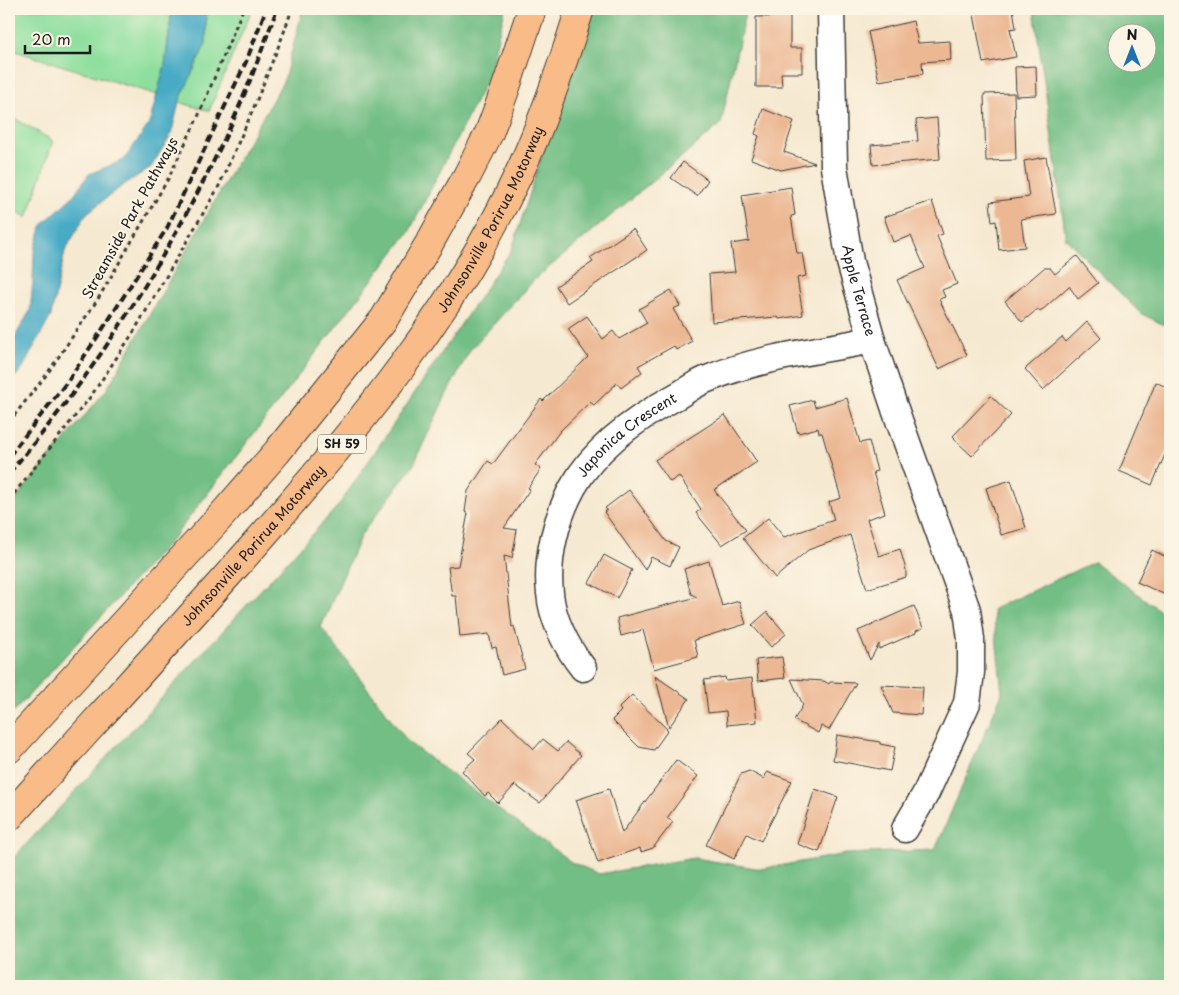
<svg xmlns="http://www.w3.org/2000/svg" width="1179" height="995" font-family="'Playpen Sans',sans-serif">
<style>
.green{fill:#8edf9e;stroke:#557e5d}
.forest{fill:#72be85;stroke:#476d50;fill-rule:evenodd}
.water{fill:#47abc6;stroke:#326471}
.building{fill:#ecb793}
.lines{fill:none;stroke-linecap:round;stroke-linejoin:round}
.minor-casing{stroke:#3d3b37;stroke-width:29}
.motorway-casing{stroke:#3d3b37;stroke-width:30}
.path{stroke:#3d3b37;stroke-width:3;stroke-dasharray:4 4;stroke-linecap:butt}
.minor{stroke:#fff;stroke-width:26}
.motorway{stroke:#f9bc89;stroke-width:28}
.rail{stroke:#1c1c1c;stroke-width:4;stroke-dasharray:8 4;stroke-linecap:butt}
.labels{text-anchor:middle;stroke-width:4;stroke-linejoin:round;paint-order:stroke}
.shield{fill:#fcf5e5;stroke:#5f5d58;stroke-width:1}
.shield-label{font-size:12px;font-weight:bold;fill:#1c1c1c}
.street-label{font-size:14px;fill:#1c1c1c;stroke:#fcf5e5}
</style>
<rect width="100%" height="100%" fill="#fcf5e5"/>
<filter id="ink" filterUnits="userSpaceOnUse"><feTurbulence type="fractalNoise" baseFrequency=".02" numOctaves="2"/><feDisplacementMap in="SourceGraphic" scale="10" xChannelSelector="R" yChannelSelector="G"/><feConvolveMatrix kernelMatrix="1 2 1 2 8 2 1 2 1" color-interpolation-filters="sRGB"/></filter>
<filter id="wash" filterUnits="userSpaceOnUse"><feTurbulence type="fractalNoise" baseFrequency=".0096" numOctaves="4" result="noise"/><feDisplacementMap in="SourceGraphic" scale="20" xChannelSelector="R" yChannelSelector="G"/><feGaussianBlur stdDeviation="1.12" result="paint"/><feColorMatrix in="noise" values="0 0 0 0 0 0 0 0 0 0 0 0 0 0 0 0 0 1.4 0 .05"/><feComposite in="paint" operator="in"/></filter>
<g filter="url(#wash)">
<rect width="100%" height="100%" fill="#f6e9d1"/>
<!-- green -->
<path class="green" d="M9 9H172L165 65 157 95 9 49Z
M206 9H252L209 111 179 102 206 43Z
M9 115 53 141 27 218 9 206Z"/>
<!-- forest -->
<path class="forest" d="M303 9H505L488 77 409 232 175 536 9 717V507L107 389 284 80Z
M589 9H746L721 124 535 279 470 350 445 397 413 466 361 535 321 627 409 743 571 862 599 874 694 858 761 869 846 854 935 850 1002 693 993 609 1094 562 1170 618V986H9V863L339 505 512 249Z
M1034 9H1170V328L1140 313 1066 239ZM1116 32H1146V62H1116Z"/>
<!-- water -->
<path class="water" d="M172 9H206V43L179 102 171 135 151 167 122 186 86 214 65 251 51 316 22 369 9 384V347L30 311 33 281 34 253 42 225 73 196 89 174 124 160 149 124 165 65Z"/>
<g id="blocks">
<!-- building -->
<path class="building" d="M973 9H1013L1016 28 1010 29 1016 57 983 63Z
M790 16V48H802V73H781L782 87H756V17Z
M913 21 918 43 950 41 951 60 922 62 923 74 879 81 868 32Z
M1036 66 1037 95 1016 96 1015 67Z
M1014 93 1016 160 986 161 984 94Z
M763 109 794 121 784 152 815 163 781 170 751 159 759 136 755 134Z
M937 118 940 159 873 165 871 145 918 141 916 120Z
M1046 157 1056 214 1021 219 1025 247 999 250 996 221 992 222 990 202 1029 197 1024 161Z
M683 162 708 180 697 196 671 178Z
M791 187 795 215 791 216 797 253H802L806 276 797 278 803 315 779 319 778 317 712 322 709 274 735 272 731 244 749 241 742 195Z
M932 201 943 234 937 236 957 284 942 290 945 297 939 299 967 355 939 369 897 280 925 268 911 236 893 242 884 217Z
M633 229 647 250 567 303 556 286 593 262 590 258Z
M1077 256 1098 283 1078 299 1069 286 1040 312 1038 309 1022 322 1005 301 1044 268H1050L1055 274Z
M671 290 680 306 673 309 692 341 676 350 674 346 638 366 642 372 621 388 617 383 594 405 590 402 560 431 535 465 541 469 528 488 530 489 504 528 517 530 512 558 504 556 512 627 514 626 525 669 502 675 496 647 492 648 489 634 460 637 456 596H452L448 567 458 566 468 513 465 512 468 491 488 461 493 464 541 399 543 401 588 357 568 329 587 316 603 339 613 331 619 339 647 323 639 309Z
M1087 322 1101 338 1043 390 1025 369 1062 337 1066 342Z
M1156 382 1170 389V443L1152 485 1119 471Z
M991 396 1011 415 972 456 954 439 955 438 953 436Z
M847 398 860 443 869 441 877 471 873 472 885 513 867 519 879 556 900 549 906 570V577L867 589 850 535 808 550 775 578 743 538 768 518 784 537 834 520 829 502 841 498 822 433H819L818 428 798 433 790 406 813 400 815 407Z
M725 415 757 462 714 490 746 530 722 545 696 513 701 509 679 476 670 482 655 460Z
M1011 480 1026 528 1001 535 986 488Z
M629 490 666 541 679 547 670 566 651 557 645 570 604 512 607 510 605 508Z
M1152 550 1170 559V597L1137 582Z
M604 555 632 570 617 598 589 583Z
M709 561 722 606 739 601 746 624 694 640 698 657 654 669 643 630 621 636 617 618 697 597 691 594 684 569Z
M914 606 923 628 916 631V633L879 649V644L870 660 858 631Z
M767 612 786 634 771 647 752 625Z
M782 657 785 678 758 681 756 660Z
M655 676 689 699 669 727Z
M725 677 726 681 752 678 757 722 727 725 726 711 708 713 704 680Z
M791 679 824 681 829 684 830 682 856 683 829 730 821 726 818 733 794 720 803 705Z
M881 685 923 687 921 715 893 713Z
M632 695 668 730 654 750 639 747 612 720 621 711 619 708Z
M502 718 534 749 543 739 558 751 566 742 581 755 540 803 515 785 498 803 488 793 485 796 462 771 475 759 468 753Z
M837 735 880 742V744L895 747 890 771 833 760Z
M676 760 698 776 667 818 673 822 653 848 641 852 640 848 598 863 576 800 609 789 622 833Z
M749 771 764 779 767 772 792 781 761 841 747 834 734 859 706 845 741 774Z
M815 789 838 797 819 852 797 844Z"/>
</g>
</g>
<g filter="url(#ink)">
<use href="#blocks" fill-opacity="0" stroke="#3d3b37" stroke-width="1"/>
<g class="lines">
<defs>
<g id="minor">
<path id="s1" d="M831 9 834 167 850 262 872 340 895 409 967 610 971 639V672L967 703 926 793 905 829"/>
<path id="s2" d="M583 668C567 648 552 619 550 593 546 558 556 518 573 487 595 448 638 417 677 396 687 390 698 382 710 378 761 357 818 351 872 340"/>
</g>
<g id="motorway">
<path d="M9 749 222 515 277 452 384 319 430 242 467 176 489 133 505 90 532 9"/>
<path id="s3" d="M9 817C92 725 176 634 258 541 359 427 457 308 521 169 545 117 563 63 580 9"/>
</g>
</defs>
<!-- minor casing -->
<use href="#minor" class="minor-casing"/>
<!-- motorway casing -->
<use href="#motorway" class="motorway-casing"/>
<!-- path -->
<path class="path" d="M9 422 47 374 98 299 168 179 198 117 243 9
M9 500 91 396 133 333 218 188 252 112 283 35 292 9"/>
<!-- minor -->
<use href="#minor" class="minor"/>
<!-- motorway -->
<use href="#motorway" class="motorway"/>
<!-- rail -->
<path class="rail" d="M9 456 67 382 108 321 167 228 246 62 266 9
M9 473C94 375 164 263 221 146 243 102 260 55 277 9"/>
</g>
</g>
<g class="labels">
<!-- shield labels -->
<rect class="shield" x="318" y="434.5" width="48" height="19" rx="4"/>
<g class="shield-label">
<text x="342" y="448">SH 59</text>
</g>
<!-- street labels -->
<g class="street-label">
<text transform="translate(130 218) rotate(-61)" y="5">Streamside Park Pathways</text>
<text dy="5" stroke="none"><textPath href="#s3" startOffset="770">Johnsonville Porirua Motorway</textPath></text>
<text dy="5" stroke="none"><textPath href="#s1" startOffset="284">Apple Terrace</textPath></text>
<text dy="5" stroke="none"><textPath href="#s2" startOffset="269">Japonica Crescent</textPath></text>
<text dy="5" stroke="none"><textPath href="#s3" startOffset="365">Johnsonville Porirua Motorway</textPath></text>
</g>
</g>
<!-- margin -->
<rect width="1179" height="995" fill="none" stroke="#fcf5e5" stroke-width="30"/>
<!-- north arrow -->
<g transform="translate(1132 48)"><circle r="24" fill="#fcf5e5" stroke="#a29e95"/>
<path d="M0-4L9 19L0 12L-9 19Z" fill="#1f6fb2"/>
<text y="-8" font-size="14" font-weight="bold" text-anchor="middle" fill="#1c1c1c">N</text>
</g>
<!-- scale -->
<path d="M25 45v8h65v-8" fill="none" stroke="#1c1c1c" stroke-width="2.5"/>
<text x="32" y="45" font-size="15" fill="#1c1c1c" stroke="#fcf5e5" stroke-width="4" paint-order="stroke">20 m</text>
</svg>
